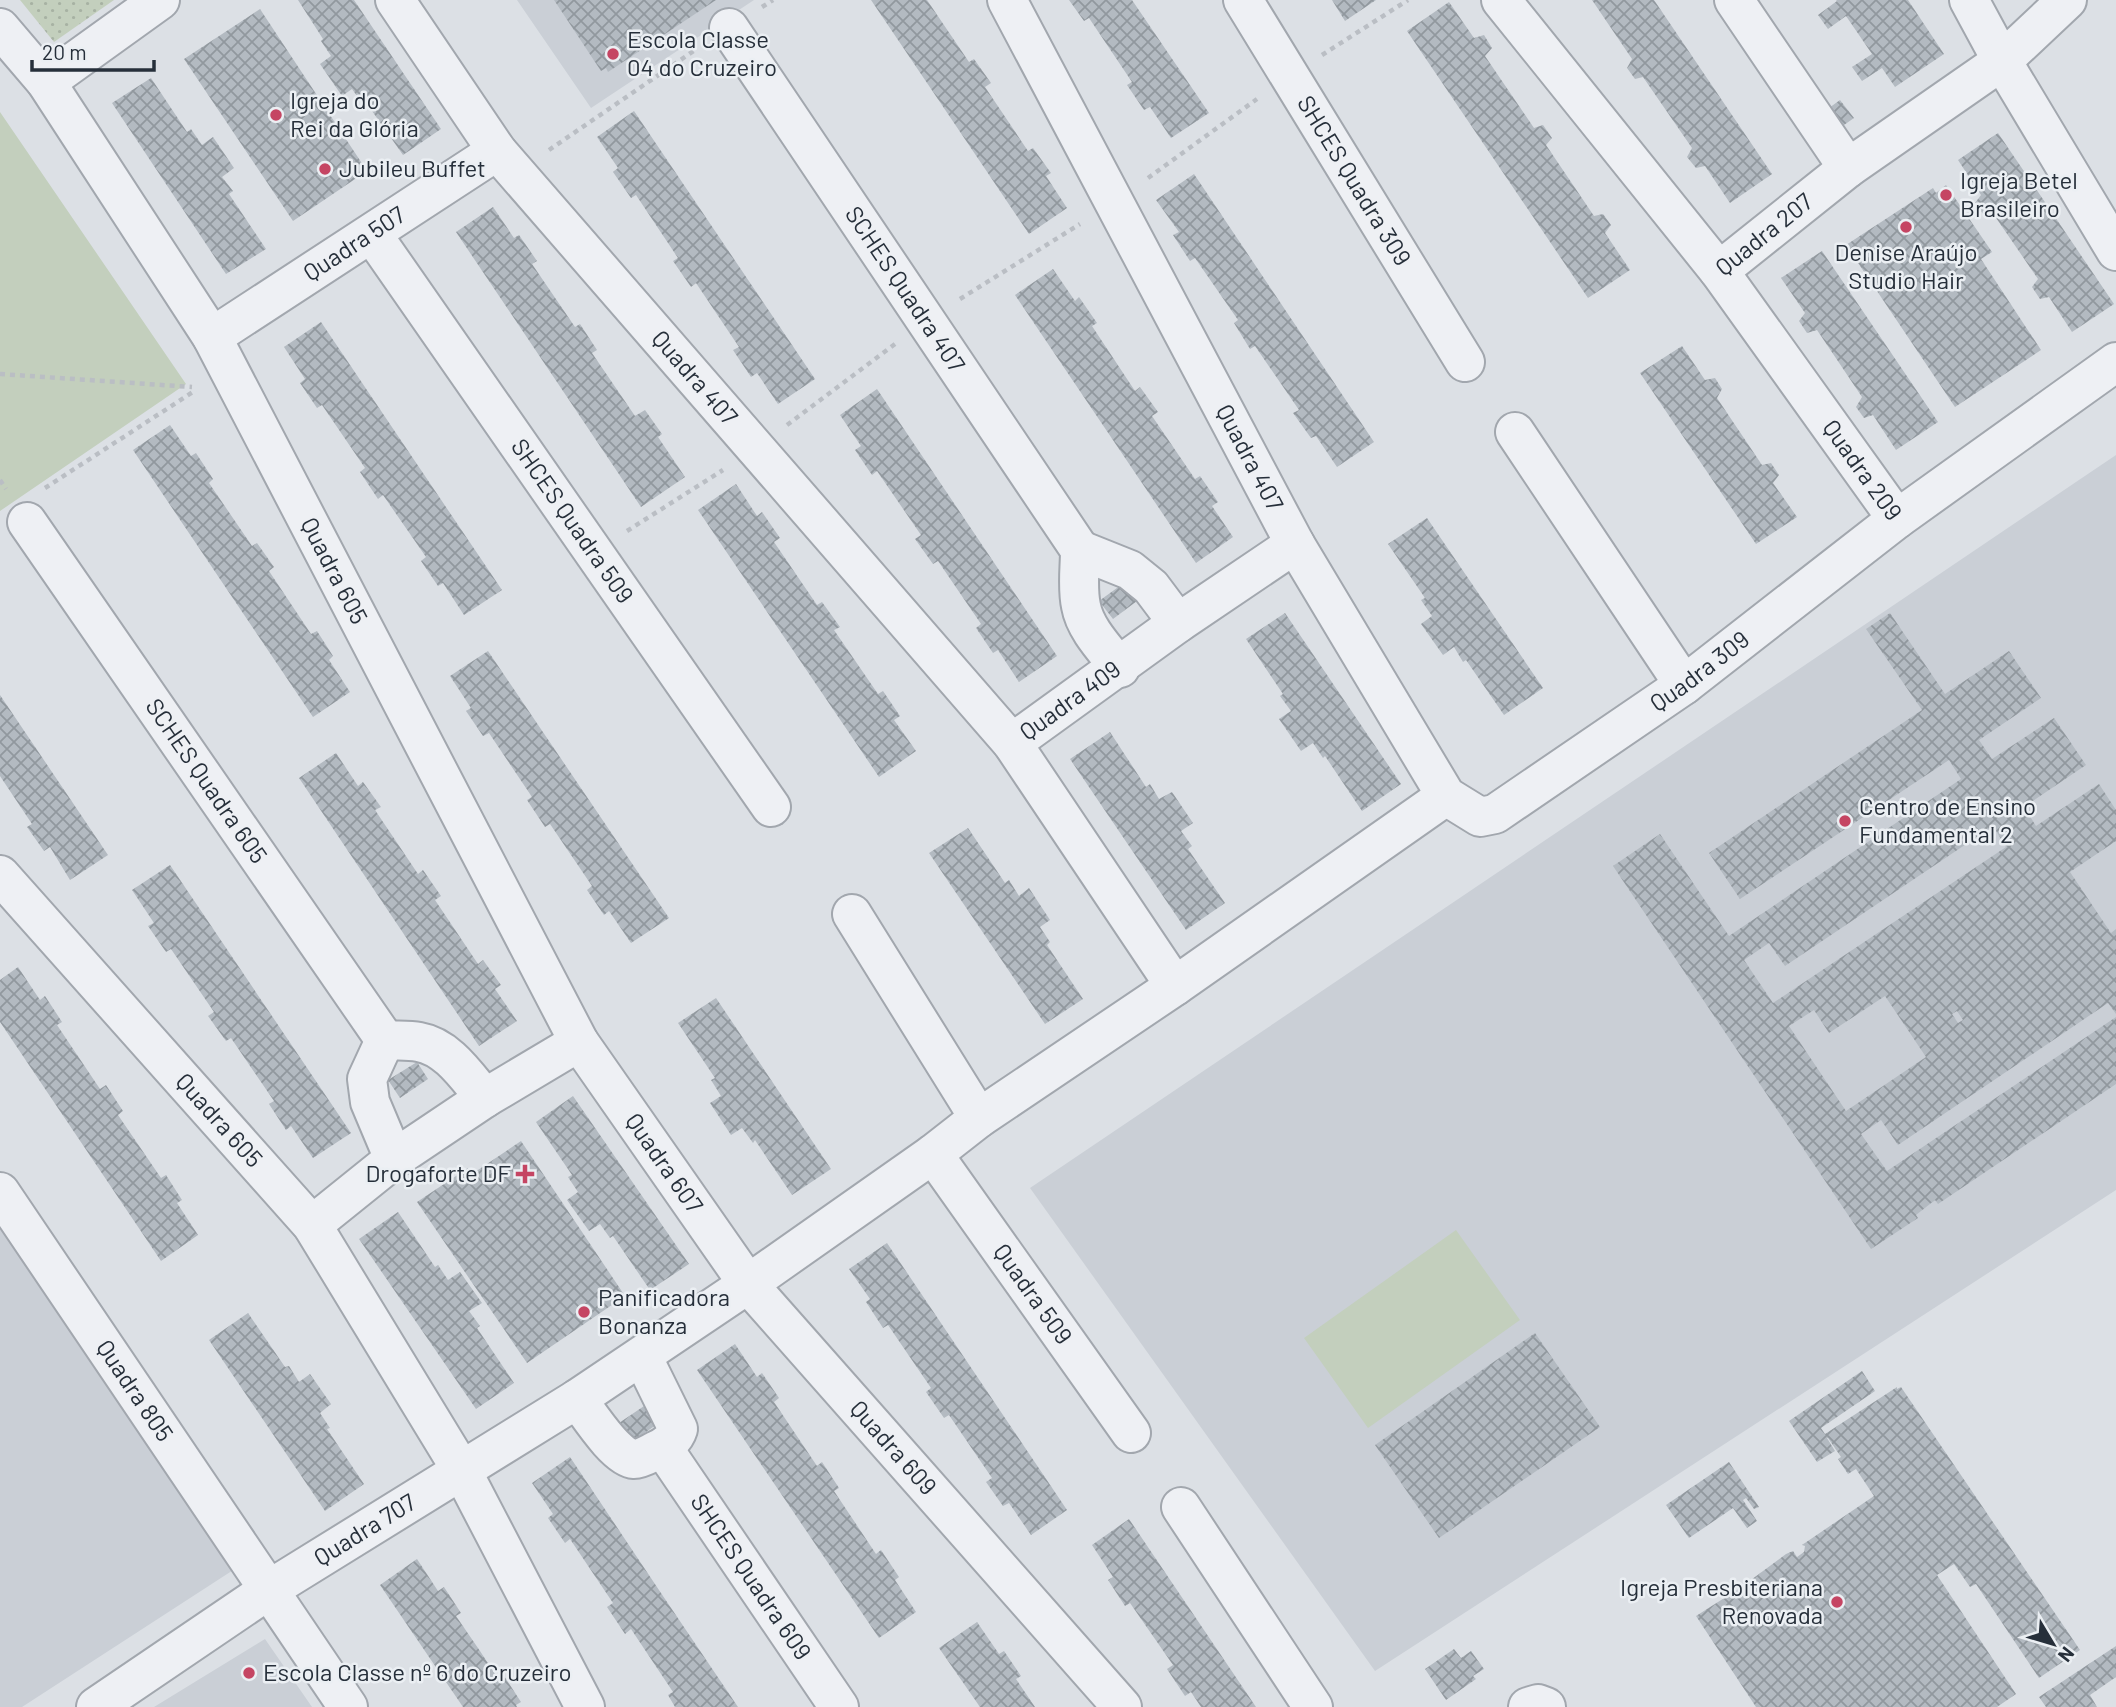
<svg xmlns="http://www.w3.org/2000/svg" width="2116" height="1707" font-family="Barlow,sans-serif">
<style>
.built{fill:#cacfd6}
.grass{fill:#c3cfbd}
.park{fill:url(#park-dots)}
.building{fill:url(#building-cross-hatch);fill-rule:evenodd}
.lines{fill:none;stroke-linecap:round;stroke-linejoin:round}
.minor-casing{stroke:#a2a7ae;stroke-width:42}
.path{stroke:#babec4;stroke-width:4.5;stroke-dasharray:5 5;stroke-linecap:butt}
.minor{stroke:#eef0f4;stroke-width:38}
.poi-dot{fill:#c54563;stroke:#ebeff3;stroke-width:2.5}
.labels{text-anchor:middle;stroke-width:5;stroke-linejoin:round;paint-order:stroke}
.poi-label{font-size:24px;fill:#262f3a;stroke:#ebeff3;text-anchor:start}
.street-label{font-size:24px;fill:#262f3a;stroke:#ebeff3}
</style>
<defs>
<pattern id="park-dots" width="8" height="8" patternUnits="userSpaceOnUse" patternTransform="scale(1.75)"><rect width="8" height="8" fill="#c3cfbd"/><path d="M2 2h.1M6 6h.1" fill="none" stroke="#a7b2a3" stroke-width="1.8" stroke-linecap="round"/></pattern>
<pattern id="building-cross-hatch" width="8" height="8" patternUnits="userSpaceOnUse" patternTransform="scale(1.75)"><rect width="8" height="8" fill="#b3bac1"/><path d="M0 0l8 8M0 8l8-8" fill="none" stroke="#91989e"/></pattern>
</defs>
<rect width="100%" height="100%" fill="#dce0e5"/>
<!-- built -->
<path class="built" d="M517 0H754L591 108Z
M2116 455V1190L1375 1671 1030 1188Z
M0 1208 241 1565 22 1707H0Z
M265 1639 312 1707H154Z"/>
<!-- grass -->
<path class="grass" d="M0 112 186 384 0 511Z
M1456 1230 1520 1320 1368 1428 1304 1338Z"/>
<!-- park -->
<path class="park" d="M20 0H114L54 42Z"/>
<!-- building -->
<path class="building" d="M298 0H354L441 129 403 155 365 101 362 103 352 89 342 96 320 64 331 56 321 41 323 39Z
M554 0H716L608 72 606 68 601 71Z
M871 0H927L969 62 974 59 991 83 985 87 1028 151 1033 148 1051 173 1046 176 1067 208 1029 234Z
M1069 0H1132L1209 113 1171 138 1150 107 1144 110 1127 85 1132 82 1089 18 1084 21Z
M1332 0H1376L1345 21Z
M1592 0H1654L1772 174 1730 203 1705 166 1696 168 1687 157 1692 148 1643 77 1635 79 1627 68 1632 59Z
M1836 0H1908L1944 54 1895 87 1882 68 1862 81 1852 67 1872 54 1846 16 1828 29 1818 15 1837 1Z
M1449 2 1474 38 1484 35 1492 48 1485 56 1534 128 1543 125 1552 138 1546 145 1594 216 1603 214 1611 225 1605 233 1630 270 1588 298 1407 31Z
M260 9 367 171 293 221 184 59Z
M151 78 187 132 191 129 202 145 213 137 234 168 222 177 233 191 229 194 266 249 226 274 112 103Z
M1840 100 1854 118 1824 139 1811 121Z
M634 111 815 379 778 404 757 373 751 377 733 350 739 347 696 283 691 287 673 261 678 258 636 195 631 198 613 172 618 168 597 137Z
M1998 133 2114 304 2072 332 2049 297 2040 299 2032 287 2038 279 1992 212 1983 214 1975 203 1981 195 1958 160Z
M1194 174 1374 442 1337 467 1316 436 1311 438 1293 413 1299 410 1255 346 1250 349 1234 323 1238 320 1195 258 1190 261 1173 235 1179 232 1156 200Z
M1946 185 1992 252 1981 259 2041 350 1955 407 1846 245 1933 188 1936 193Z
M493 207 514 238 519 235 537 261 532 264 575 327 580 324 597 350 592 353 635 416 645 410 662 434 658 437 685 477 641 507 456 232Z
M1822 251 1938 422 1896 450 1873 415 1864 418 1856 407 1862 397 1817 330 1807 333 1799 321 1805 313 1781 278Z
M1053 269 1075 301 1079 297 1097 323 1092 326 1135 391 1140 387 1158 412 1152 416 1195 479 1200 476 1218 502 1212 506 1233 537 1196 563 1015 295Z
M321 322 502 590 464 615 443 583 438 586 421 561 426 557 383 495 378 499 360 472 365 468 322 405 317 408 300 383 305 379 284 347Z
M1682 346 1705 380 1715 378 1722 389 1717 398 1762 465 1771 463 1779 475 1773 483 1797 517 1756 544 1640 373Z
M877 389 1057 656 1019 682 998 650 993 653 976 628 981 624 938 561 933 564 915 539 921 535 877 471 872 475 855 450 861 446 840 415Z
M170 425 191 456 196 453 213 479 209 483 252 546 257 543 274 567 269 571 311 634 317 631 333 656 329 660 350 692 313 717 133 450Z
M736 484 757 516 762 512 780 538 774 542 817 605 822 602 840 627 834 630 878 694 883 691 900 716 894 720 916 751 879 777 698 510Z
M1427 518 1543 688 1504 715 1466 660 1463 662 1454 647 1443 655 1421 624 1432 616 1421 600 1425 598 1388 544Z
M1128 580 1141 598 1113 619 1099 601Z
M1285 613 1401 784 1362 811 1325 756 1323 758 1313 743 1301 751 1279 719 1291 711 1280 696 1283 694 1246 639Z
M1890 613 1945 694 2009 651 2041 698 1979 740 1992 759 2054 718 2086 765 2024 807 2036 826 2099 784 2116 810V841L2070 872 2111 933 2116 929V1014L2108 1003 1898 1145 1881 1120 1861 1134 1887 1171 2116 1017V1084L1938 1204 1935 1200 1916 1215 1918 1218 1871 1249 1613 866 1660 834 1729 936 1961 779 1949 760 1740 899 1709 853 1922 710 1866 629ZM1993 826 2006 847 1773 1003 1744 960 1769 943 1785 966ZM1885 996 1926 1057 1846 1111 1789 1026 1814 1010 1829 1033ZM1957 1011 1963 1020 1958 1023 1952 1014Z
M488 651 669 918 631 943 609 911 604 915 587 890 592 886 550 824 545 827 527 800 532 797 489 733 483 736 466 711 471 708 450 676Z
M0 695 108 855 70 880 50 847 44 851 27 827 32 824 0 776Z
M1110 732 1146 787 1150 784 1159 799 1172 792 1193 823 1181 831 1192 846 1188 849 1225 903 1186 930 1070 759Z
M336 753 358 786 363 782 381 807 375 810 418 874 423 870 441 896 435 900 478 964 483 960 501 985 495 989 517 1021 479 1046 299 778Z
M968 828 1005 883 1009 880 1019 896 1029 888 1050 920 1040 927 1050 942 1047 945 1083 999 1045 1024 929 853Z
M170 865 351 1133 313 1158 291 1126 286 1130 269 1104 274 1101 231 1038 226 1041 208 1016 214 1012 171 949 166 952 148 926 154 923 132 890Z
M18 967 40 1000 45 996 62 1022 57 1025 100 1089 106 1085 123 1111 118 1115 161 1178 166 1175 182 1200 177 1203 198 1235 161 1261 0 1022V980Z
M716 998 831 1169 792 1195 755 1140 753 1143 742 1128 731 1135 710 1103 721 1096 711 1080 715 1078 678 1023Z
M417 1062 428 1079 400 1098 388 1080Z
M573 1096 689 1264 650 1290 613 1236 610 1238 600 1224 589 1231 567 1200 578 1192 568 1177 572 1175 536 1122Z
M521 1141 625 1296 527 1363 417 1202 468 1168 472 1174Z
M398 1212 435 1267 438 1265 448 1280 460 1272 482 1303 469 1311 480 1326 477 1328 514 1383 476 1409 359 1239Z
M887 1243 1067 1510 1031 1535 1009 1503 1003 1506 986 1482 992 1478 949 1415 944 1418 926 1392 931 1388 888 1325 883 1328 866 1302 870 1299 849 1269Z
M248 1313 285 1367 289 1366 299 1382 310 1374 331 1404 320 1413 330 1428 327 1429 364 1484 325 1511 209 1340Z
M1535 1333 1600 1427 1439 1538 1375 1445Z
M735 1344 757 1377 762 1373 779 1398 774 1402 817 1466 822 1462 839 1488 834 1491 876 1554 881 1550 899 1577 895 1580 916 1612 879 1638 697 1370Z
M1862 1371 1875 1391 1821 1428 1825 1434 1897 1387V1389L1901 1387 2080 1650 2039 1678 1976 1584 1970 1587 1954 1564 1937 1575 2016 1694 1997 1707H1756L1696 1616 1740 1588 1786 1554 1793 1551 1797 1557 1804 1552 1805 1546 1802 1545 1874 1496 1856 1469 1848 1474 1838 1459 1841 1457 1828 1438H1827L1835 1451 1817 1462 1789 1421Z
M647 1404 660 1422 632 1442 619 1423Z
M570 1457 665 1599 738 1707H675L668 1695 673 1692 631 1629 625 1634 607 1607 613 1603 570 1539 565 1543 548 1518 553 1514 532 1483Z
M1729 1462 1759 1507 1754 1509 1746 1498 1743 1500 1757 1521 1747 1528 1733 1508 1689 1538 1666 1505Z
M1129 1519 1256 1707H1201L1191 1692 1185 1696 1167 1669 1173 1665 1130 1603 1125 1606 1108 1580 1113 1577 1092 1545Z
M417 1559 438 1591 444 1587 461 1613 456 1616 480 1651 499 1680 504 1676 521 1702 516 1705 517 1707H463L380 1585Z
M977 1622 999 1654 1004 1651 1021 1676 1016 1679 1035 1707H980L939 1648Z
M2116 1646V1677L2090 1695 2097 1707H2046L2039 1697Z
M1454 1649 1461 1658 1471 1651 1484 1669 1473 1676 1476 1679 1446 1700 1425 1669Z"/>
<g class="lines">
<defs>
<g id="minor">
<path id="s1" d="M395 0 497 151 1012 743 1175 986"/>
<path id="s2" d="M1007 0 1295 544 1446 796 1480 817 1495 814 1684 685 1897 519 2116 362"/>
<path id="s3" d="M1243 0 1465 362"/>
<path id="s4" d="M1501 0 1719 271 1897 519"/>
<path d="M1734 0 1848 168"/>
<path d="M1969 0 2002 61 2116 251"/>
<path id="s5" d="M0 28 46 82 212 337 579 1042 748 1284 1122 1707"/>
<path id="s6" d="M729 28 1080 550C1080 568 1077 588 1081 606 1085 629 1106 650 1120 668"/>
<path d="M46 82 160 0"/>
<path id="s7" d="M372 234 771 807"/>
<path id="s8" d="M1719 271 1848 168 2002 61 2067 0"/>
<path id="s9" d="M212 337 497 151"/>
<path d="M1515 432 1684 685"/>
<path id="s10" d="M27 522 385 1040"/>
<path d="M1080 550 1130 570 1151 587 1178 623"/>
<path id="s11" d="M1012 743 1178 623 1295 544"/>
<path id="s12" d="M0 875 312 1225 462 1471 585 1707"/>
<path d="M852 914 979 1118"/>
<path d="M385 1040 367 1079 370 1102 394 1159"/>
<path d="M385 1040C396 1041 408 1040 419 1042 448 1047 467 1077 485 1098"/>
<path id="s13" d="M933 1154 1131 1433"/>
<path id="s14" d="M0 1192 348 1707"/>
<path d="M312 1225 394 1159 485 1098 579 1042"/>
<path d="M577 1399C588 1413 616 1458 634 1459 641 1459 649 1454 655 1451 665 1447 675 1439 678 1429L642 1356"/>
<path id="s15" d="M663 1448 839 1707"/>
<path d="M1181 1507 1313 1707"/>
<path id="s16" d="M96 1707 270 1589 577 1399 748 1284 933 1154 979 1118 1175 986 1446 796"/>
<path d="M1528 1707 1538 1704 1546 1707"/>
</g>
</defs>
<!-- minor casing -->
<use href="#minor" class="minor-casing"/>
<!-- path -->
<path class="path" d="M762 7 773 0
M1322 55 1408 0
M549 150 695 50
M1148 178 1257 99
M960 299 1080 224
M0 374 192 387
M787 425 895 344
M0 480 6 489
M45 488 196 390
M627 531 723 470"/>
<!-- minor -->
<use href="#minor" class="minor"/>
</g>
<!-- markers -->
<g class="poi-dot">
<circle cx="613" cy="54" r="7"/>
<circle cx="276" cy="115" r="7"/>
<circle cx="325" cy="169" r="7"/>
<circle cx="1946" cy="195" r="7"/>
<circle cx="1906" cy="227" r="7"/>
<circle cx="1845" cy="821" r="7"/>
<path d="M521.5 1163.5h7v7h7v7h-7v7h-7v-7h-7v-7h7z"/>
<circle cx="584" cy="1312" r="7"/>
<circle cx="1837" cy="1602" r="7"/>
<circle cx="249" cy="1673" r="7"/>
</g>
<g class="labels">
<!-- poi labels -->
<g class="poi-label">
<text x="627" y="48">Escola Classe<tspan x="627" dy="28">04 do Cruzeiro</tspan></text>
<text x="290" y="109">Igreja do<tspan x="290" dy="28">Rei da Glória</tspan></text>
<text x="339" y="177">Jubileu Buffet</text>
<text x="1960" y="189">Igreja Betel<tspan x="1960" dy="28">Brasileiro</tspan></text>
<text x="1906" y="261" text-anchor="middle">Denise Araújo<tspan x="1906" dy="28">Studio Hair</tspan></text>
<text x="1859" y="815">Centro de Ensino<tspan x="1859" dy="28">Fundamental 2</tspan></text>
<text x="511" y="1182" text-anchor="end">Drogaforte DF</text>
<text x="598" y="1306">Panificadora<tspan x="598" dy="28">Bonanza</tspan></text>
<text x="1823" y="1596" text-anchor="end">Igreja Presbiteriana<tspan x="1823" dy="28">Renovada</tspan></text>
<text x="263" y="1681">Escola Classe nº 6 do Cruzeiro</text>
</g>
<!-- street labels -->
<g class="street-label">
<text dy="8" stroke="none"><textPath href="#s3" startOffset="212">SHCES Quadra 309</textPath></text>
<text dy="8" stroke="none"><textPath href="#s8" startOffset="58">Quadra 207</textPath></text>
<text dy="8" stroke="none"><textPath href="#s9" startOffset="170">Quadra 507</textPath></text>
<text dy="8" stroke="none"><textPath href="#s6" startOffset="315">SCHES Quadra 407</textPath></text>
<text dy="8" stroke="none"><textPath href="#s1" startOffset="483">Quadra 407</textPath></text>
<text dy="8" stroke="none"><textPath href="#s2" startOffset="518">Quadra 407</textPath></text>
<text dy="8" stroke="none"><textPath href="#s4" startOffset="593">Quadra 209</textPath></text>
<text dy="8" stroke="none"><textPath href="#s7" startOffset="350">SHCES Quadra 509</textPath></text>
<text dy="8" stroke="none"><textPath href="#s5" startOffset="639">Quadra 605</textPath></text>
<text dy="8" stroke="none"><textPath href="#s2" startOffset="1214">Quadra 309</textPath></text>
<text dy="8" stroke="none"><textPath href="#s11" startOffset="72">Quadra 409</textPath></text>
<text dy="8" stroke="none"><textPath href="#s10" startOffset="315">SCHES Quadra 605</textPath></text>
<text dy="8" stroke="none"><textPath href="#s12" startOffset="329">Quadra 605</textPath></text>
<text dy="8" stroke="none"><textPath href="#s5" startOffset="1318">Quadra 607</textPath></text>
<text dy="8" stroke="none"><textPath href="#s13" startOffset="172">Quadra 509</textPath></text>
<text dy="8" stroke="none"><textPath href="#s14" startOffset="240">Quadra 805</textPath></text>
<text dy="8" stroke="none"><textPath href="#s5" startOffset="1684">Quadra 609</textPath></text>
<text dy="8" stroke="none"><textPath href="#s16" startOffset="322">Quadra 707</textPath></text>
<text dy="8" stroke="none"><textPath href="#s15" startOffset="156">SHCES Quadra 609</textPath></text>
</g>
</g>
<!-- north arrow -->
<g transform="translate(2053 1644) rotate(128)" stroke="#ebeff3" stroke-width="5" paint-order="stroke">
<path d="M0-5L12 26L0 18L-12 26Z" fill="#262f3a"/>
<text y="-10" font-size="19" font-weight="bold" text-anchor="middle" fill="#262f3a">N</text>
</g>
<!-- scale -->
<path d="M32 60v10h122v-10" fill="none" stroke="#262f3a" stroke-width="3.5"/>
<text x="42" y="60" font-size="21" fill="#262f3a" stroke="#ebeff3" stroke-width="5" paint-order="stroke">20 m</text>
</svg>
